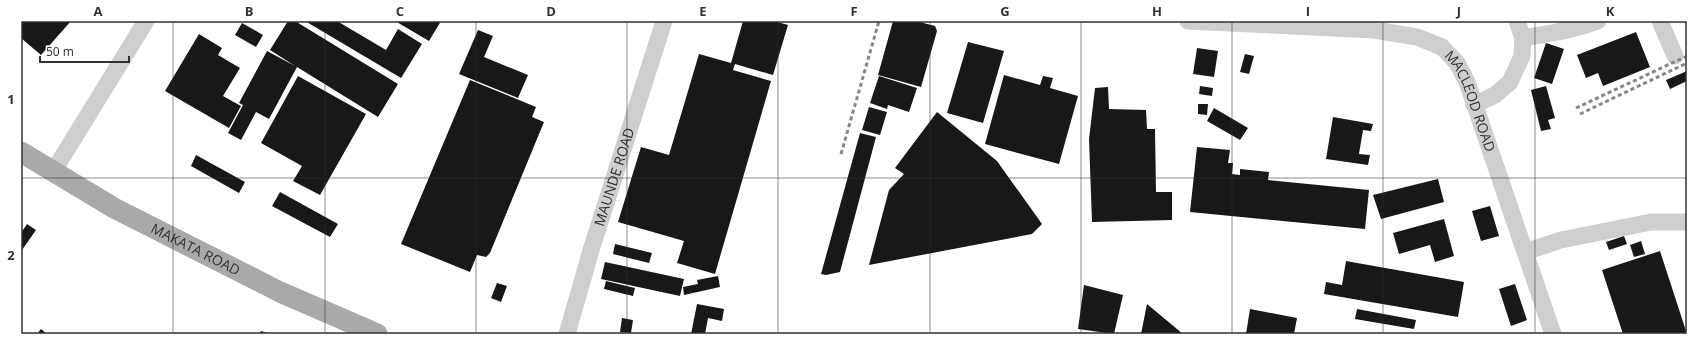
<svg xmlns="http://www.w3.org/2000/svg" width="1708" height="355" font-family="'Open Sans',sans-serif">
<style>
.building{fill:#181818}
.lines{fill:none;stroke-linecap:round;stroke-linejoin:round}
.minor{stroke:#cecece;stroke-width:17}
.major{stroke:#a9a9a9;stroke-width:21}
.rail{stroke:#868686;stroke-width:3;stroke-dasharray:4 3;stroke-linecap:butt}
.grid{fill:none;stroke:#313131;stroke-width:1;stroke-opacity:0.55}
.labels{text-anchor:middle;stroke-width:4;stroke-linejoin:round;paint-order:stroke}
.street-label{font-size:14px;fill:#313131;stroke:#fff}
.neatline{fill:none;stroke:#313131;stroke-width:1.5}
.grid-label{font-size:13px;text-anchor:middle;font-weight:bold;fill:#313131}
</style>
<rect width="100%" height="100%" fill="#fff"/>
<!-- building -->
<path class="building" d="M21 21H71L41 55 21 38Z
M288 21H295L398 84 378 117 297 67 269 119 256 112 241 140 228 133 243 105 239 103 267 51 295 66 270 50Z
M305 21H337L386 50 398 29 422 44 401 78Z
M395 21H441L429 41Z
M743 21H774L788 25 773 75 735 64 733 70 771 81 715 274 677 263 684 241 618 222 641 147 669 155 699 54 731 63Z
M893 21H916L935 26 937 31 921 87 878 75Z
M242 23 263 35 256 47 235 35Z
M478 30 493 36 484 57 528 75 518 98 459 74Z
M1636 32 1650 67 1603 86 1598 73 1586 78 1577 55Z
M199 34 222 48 218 55 240 68 223 96 241 106 229 128 165 91Z
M968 42 1004 51 983 123 947 113Z
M1546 43 1564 49 1552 84 1534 78Z
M1197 48 1218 51 1214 77 1193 74Z
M1245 54 1254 56 1249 74 1240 72Z
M1687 71V81L1670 89 1666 80Z
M1004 75 1040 85 1043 76 1053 78 1050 88 1078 96 1059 164 985 144Z
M298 76 366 114 320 195 293 181 302 166 261 143Z
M879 76 917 88 909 112 888 105 887 109 870 103Z
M470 80 536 107 532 117 544 122 490 253 486 257 477 255 470 272 401 244Z
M1200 86 1213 88 1212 96 1199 94Z
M1546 86 1555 118 1548 120 1551 129 1541 131 1531 90Z
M1108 87 1109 109 1146 110 1147 129H1155L1156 192H1172V220L1092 222 1089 139 1095 88Z
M1198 104H1208L1207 115 1198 114Z
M869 107 887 112 880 135 862 130Z
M1214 108 1248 128 1240 140 1207 121Z
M937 112 997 161 1042 224 1032 234 869 265 889 190 904 174 895 168Z
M1333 117 1373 124 1371 131 1363 130 1359 154 1370 155 1368 165 1326 159Z
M860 133 876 137 840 272 826 275 821 274Z
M1197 147 1230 150 1228 163H1233L1232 174 1240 175V169L1269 172 1268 180 1369 190 1365 229 1190 212Z
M196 155 245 182 239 193 191 166Z
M1438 179 1444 202 1381 219 1373 195Z
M280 192 338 224 330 237 272 206Z
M1490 206 1499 236 1481 241 1472 211Z
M1444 219 1454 256 1435 262 1430 245 1399 254 1393 233Z
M27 224 36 230 22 250 21 233Z
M1624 236 1627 244 1609 250 1606 242Z
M1641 241 1645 254 1634 257 1630 245Z
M615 244 652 253 649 263 613 254Z
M1660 251 1687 334H1623L1602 270Z
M1346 261 1464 282 1458 317 1324 294 1326 282 1342 285Z
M605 262 684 279 680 296 601 279Z
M718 276 720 287 684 295 683 287 698 284 697 280Z
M606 281 635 288 633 296 604 289Z
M497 283 507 286 501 302 491 298Z
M1515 284 1527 320 1511 326 1499 289Z
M1084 285 1123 295 1114 334 1078 329Z
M697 304 724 309 722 321 708 318 705 334H691Z
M1147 304 1183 334H1141Z
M1250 309 1297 318 1294 334H1246Z
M1357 309 1416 320 1414 329 1355 319Z
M622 318 633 320 631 333 620 332Z
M41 329 47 334H37Z
M261 331 270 334H259Z"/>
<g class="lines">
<!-- minor -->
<g class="minor">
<path id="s1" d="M1188 21 1374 30 1417 37 1442 47 1457 63 1467 82 1553 334"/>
<path d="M1660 21 1675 56"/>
<path d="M1523 38C1550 33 1571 31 1598 21"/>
<path d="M1474 105 1495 95 1510 82 1522 56 1523 38 1517 21"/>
<path d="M53 172 146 21"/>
<path d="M1525 252 1561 240 1651 222H1687"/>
<path id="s2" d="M567 334 592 247 664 21"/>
</g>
<!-- major -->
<path class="major" id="s3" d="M21 152 114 208 280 292 377 334"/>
<!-- rail -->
<path class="rail" d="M1576 108 1687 56
M1580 114 1687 63
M841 154 879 21"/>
</g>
<!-- grid -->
<path class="grid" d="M173 21V334M325 21V334M476 21V334M627 21V334M778 21V334M930 21V334M1081 21V334M1232 21V334M1383 21V334M1535 21V334M21 178H1687"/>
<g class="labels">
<!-- street labels -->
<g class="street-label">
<text dy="5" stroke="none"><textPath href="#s1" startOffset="319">MACLEOD ROAD</textPath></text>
<text dy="5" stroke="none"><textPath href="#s2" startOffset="164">MAUNDE ROAD</textPath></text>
<text dy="5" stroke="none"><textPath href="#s3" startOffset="200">MAKATA ROAD</textPath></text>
</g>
</g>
<!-- border -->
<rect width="1708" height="355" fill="none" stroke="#ffffff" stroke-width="44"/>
<!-- scale -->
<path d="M40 56v6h89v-6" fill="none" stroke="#313131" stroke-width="2"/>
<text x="46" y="56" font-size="12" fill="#313131" stroke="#ffffff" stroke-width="3" paint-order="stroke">50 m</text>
<rect x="22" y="22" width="1664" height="311" class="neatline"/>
<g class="grid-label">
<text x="98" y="16">A</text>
<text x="249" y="16">B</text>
<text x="400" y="16">C</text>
<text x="551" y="16">D</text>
<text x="703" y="16">E</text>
<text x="854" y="16">F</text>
<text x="1005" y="16">G</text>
<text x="1157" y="16">H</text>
<text x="1308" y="16">I</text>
<text x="1459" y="16">J</text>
<text x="1610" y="16">K</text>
<text x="11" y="104">1</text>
<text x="11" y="260">2</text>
</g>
</svg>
